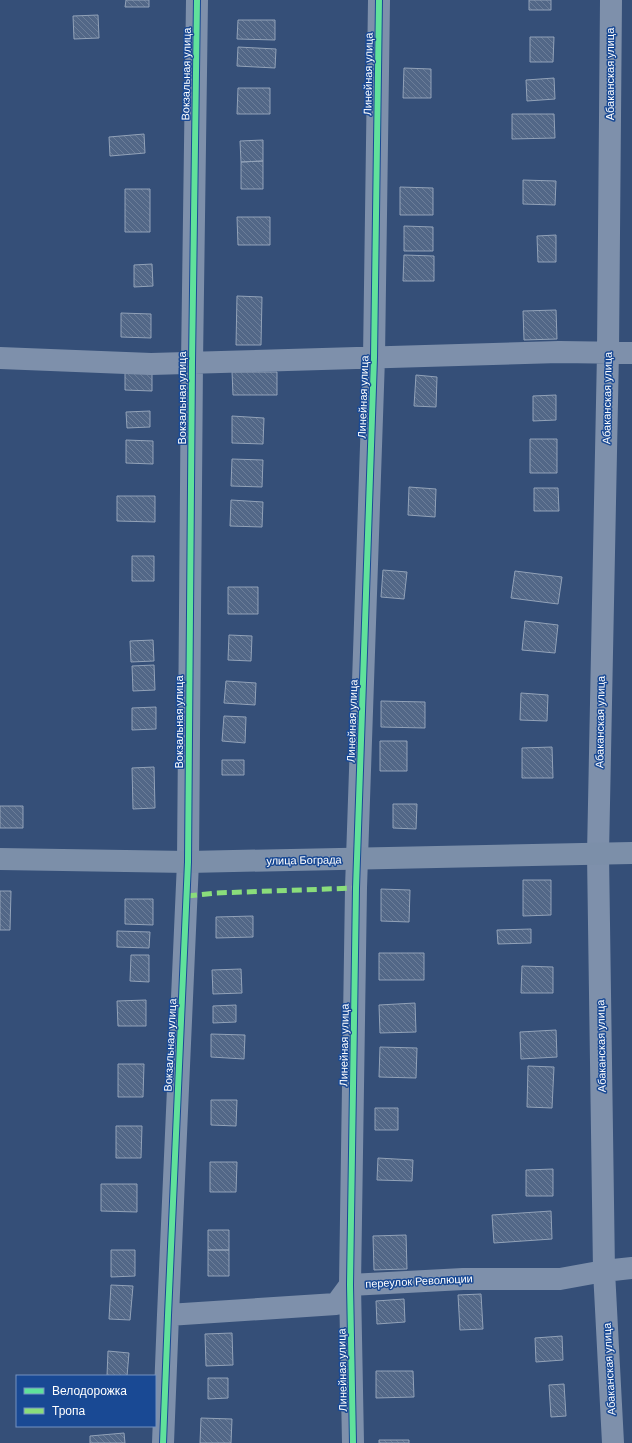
<svg xmlns="http://www.w3.org/2000/svg" width="632" height="1443" font-family="'DM Sans',sans-serif">
<style>
.building{fill:url(#building-back-hatch);stroke:#92a2b8}
.lines{fill:none;stroke-linecap:round;stroke-linejoin:round}
.minor{stroke:#7e90ab;stroke-width:22}
.major{stroke:#7c8fa9;stroke-width:22}
.quiet{stroke:#8add7b;stroke-width:5;stroke-dasharray:10 5;stroke-linecap:butt}
.cycleway-casing{stroke:#194994;stroke-width:8}
.cycleway{stroke:#60e19b;stroke-width:6}
.labels{text-anchor:middle;stroke-width:3;stroke-linejoin:round;paint-order:stroke}
.street-label{font-size:11px;fill:#fff;stroke:#194994}
</style>
<defs>
<pattern id="building-back-hatch" width="6" height="6" patternUnits="userSpaceOnUse"><rect width="6" height="6" fill="#526787"/><path d="M-1 5l2 2M0 0l6 6M5-1l2 2" fill="none" stroke="#6c7e99"/></pattern>
</defs>
<rect width="100%" height="100%" fill="#354f78"/>
<!-- building -->
<path class="building" d="M126 0H149V7H125Z
M529 0H551V10H529Z
M98 15 99 38 74 39 73 16Z
M238 20H275V40L237 39Z
M530 37H554L553 62H530Z
M238 47 276 49 275 68 237 66Z
M404 68 431 69V98H403Z
M554 78 555 99 527 101 526 80Z
M238 88H270V114H237Z
M512 114H554L555 138 512 139Z
M144 134 145 153 110 156 109 137Z
M263 140V161L241 162 240 141Z
M263 161V189H241V162Z
M523 180 556 181 555 205 523 204Z
M400 187 433 188V215H400Z
M125 189H150V232H125Z
M237 217H270V245H238Z
M404 226 433 227V251H404Z
M556 235V262H538L537 236Z
M404 255 434 256V281H403Z
M152 264 153 286 134 287V265Z
M237 296 262 297 261 345H236Z
M556 310 557 339 524 340 523 311Z
M121 313 151 314V338L121 337Z
M232 372H277V395H233Z
M125 373H152V391L125 390Z
M416 375 437 377 436 407 414 406Z
M556 395V420L533 421V396Z
M150 411V427L127 428 126 412Z
M232 416 264 418 263 444 232 443Z
M530 439H557V473H530Z
M126 440 153 441V464L126 463Z
M232 459 263 460 262 487 231 486Z
M409 487 436 489 435 517 408 515Z
M534 488H558L559 511H534Z
M117 496H155V522L117 521Z
M231 500 263 502 262 527 230 526Z
M132 556H154V581H132Z
M383 570 407 572 404 599 381 597Z
M515 571 562 577 558 604 511 598Z
M228 587H258V614H228Z
M525 621 558 625 555 653 522 650Z
M229 635 252 636 251 661 228 660Z
M153 640 154 661 131 662 130 641Z
M154 665 155 690 133 691 132 666Z
M226 681 256 683 255 705 224 703Z
M521 693 548 695 547 721 520 720Z
M381 701 425 702V728L381 727Z
M156 707V729L132 730V708Z
M224 716 246 717 245 743 222 741Z
M380 741H407V771H380Z
M552 747 553 778H522V748Z
M222 760H244V775H222Z
M154 767 155 808 133 809 132 768Z
M393 804H417L416 829 393 828Z
M0 806H23V828H0Z
M523 880H551V915L523 916Z
M381 889 410 890 409 922 381 921Z
M0 891H11L10 930H0Z
M125 899H153V925L125 924Z
M253 916V937L216 938V917Z
M531 929V943L498 944 497 930Z
M117 931 150 932 149 948 117 947Z
M379 953H424V980H379Z
M131 955H149V982L130 981Z
M522 966 553 967V993H521Z
M241 969 242 993 213 994 212 970Z
M146 1000V1026H118L117 1001Z
M415 1003 416 1032 380 1033 379 1005Z
M236 1005V1022L213 1023V1006Z
M556 1030 557 1057 521 1059 520 1032Z
M211 1034 245 1035 244 1059 211 1057Z
M380 1047 417 1048 416 1078 379 1077Z
M118 1064H144L143 1097H118Z
M528 1066 554 1067 552 1108 527 1107Z
M211 1100H237L236 1126 211 1125Z
M375 1108H398V1130H375Z
M116 1126H142L141 1158H116Z
M378 1158 413 1160 412 1181 377 1180Z
M210 1162H237L236 1192H210Z
M553 1169V1196H526V1170Z
M101 1184H137V1212L101 1211Z
M551 1211 552 1239 494 1243 492 1215Z
M208 1230H229V1250H208Z
M406 1235 407 1269 374 1270 373 1236Z
M111 1250H135V1276L111 1277Z
M208 1250H229V1276H208Z
M111 1285 133 1286 130 1320 109 1319Z
M481 1294 483 1329 460 1330 458 1295Z
M404 1299 405 1322 377 1324 376 1301Z
M232 1333 233 1365 206 1366 205 1334Z
M562 1336 563 1360 536 1362 535 1338Z
M108 1351 129 1353 127 1376H107Z
M376 1371H413L414 1397 376 1398Z
M208 1378H228V1398L208 1399Z
M564 1384 566 1416 551 1417 549 1385Z
M201 1418 232 1419 231 1443H200Z
M124 1433 125 1443H90V1436Z
M379 1440H409V1443H379Z"/>
<g class="lines">
<!-- minor -->
<path class="minor" d="M611 0 608 352 598 854 604 1271 613 1443
M0 358 151 364 559 352 632 353
M168 1315 336 1304 350 1285 463 1279H560L604 1271 632 1268
M163 1443 168 1315 188 862 192 363 197 0
M353 1443 350 1285 356 888 374 358 379 0"/>
<!-- major -->
<path class="major" d="M0 859 188 862 632 853"/>
<!-- quiet -->
<path class="quiet" d="M187 896 216 893 356 888"/>
<defs>
<path id="cycleway" d="M163 1443 168 1315 188 862 192 363 197 0
M353 1443 350 1285 356 888 374 358 379 0"/>
</defs>
<!-- cycleway casing -->
<use href="#cycleway" class="cycleway-casing"/>
<!-- cycleway -->
<use href="#cycleway" class="cycleway"/>
</g>
<g class="labels">
<!-- street labels -->
<g class="street-label">
<text transform="translate(186 74) rotate(-89)" y="4">Вокзальная улица</text>
<text transform="translate(368 74) rotate(-89)" y="4">Линейная улица</text>
<text transform="translate(610 74) rotate(-90)" y="4">Абаканская улица</text>
<text transform="translate(363 397) rotate(-88)" y="4">Линейная улица</text>
<text transform="translate(182 398) rotate(-90)" y="4">Вокзальная улица</text>
<text transform="translate(607 398) rotate(-89)" y="4">Абаканская улица</text>
<text transform="translate(352 721) rotate(-88)" y="4">Линейная улица</text>
<text transform="translate(179 722) rotate(-90)" y="4">Вокзальная улица</text>
<text transform="translate(600 722) rotate(-89)" y="4">Абаканская улица</text>
<text transform="translate(304 860) rotate(-1)" y="4">улица Бограда</text>
<text transform="translate(170 1045) rotate(-87)" y="4">Вокзальная улица</text>
<text transform="translate(344 1045) rotate(-89)" y="4">Линейная улица</text>
<text transform="translate(601 1046) rotate(-91)" y="4">Абаканская улица</text>
<text transform="translate(419 1281) rotate(-3)" y="4">переулок Революции</text>
<text transform="translate(609 1369) rotate(-93)" y="4">Абаканская улица</text>
<text transform="translate(342 1370) rotate(-91)" y="4">Линейная улица</text>
</g>
</g>
<!-- legend -->
<rect x="16" y="1375" width="140" height="52" fill="#194994" stroke="#7592bf"/>
<rect x="24" y="1388" width="20" height="6" fill="#60e19b" stroke="#7592bf"/>
<text x="52" y="1395" font-size="12" fill="#ffffff">Велодорожка</text>
<rect x="24" y="1408" width="20" height="6" fill="#8add7b" stroke="#7592bf"/>
<text x="52" y="1415" font-size="12" fill="#ffffff">Тропа</text>
</svg>
